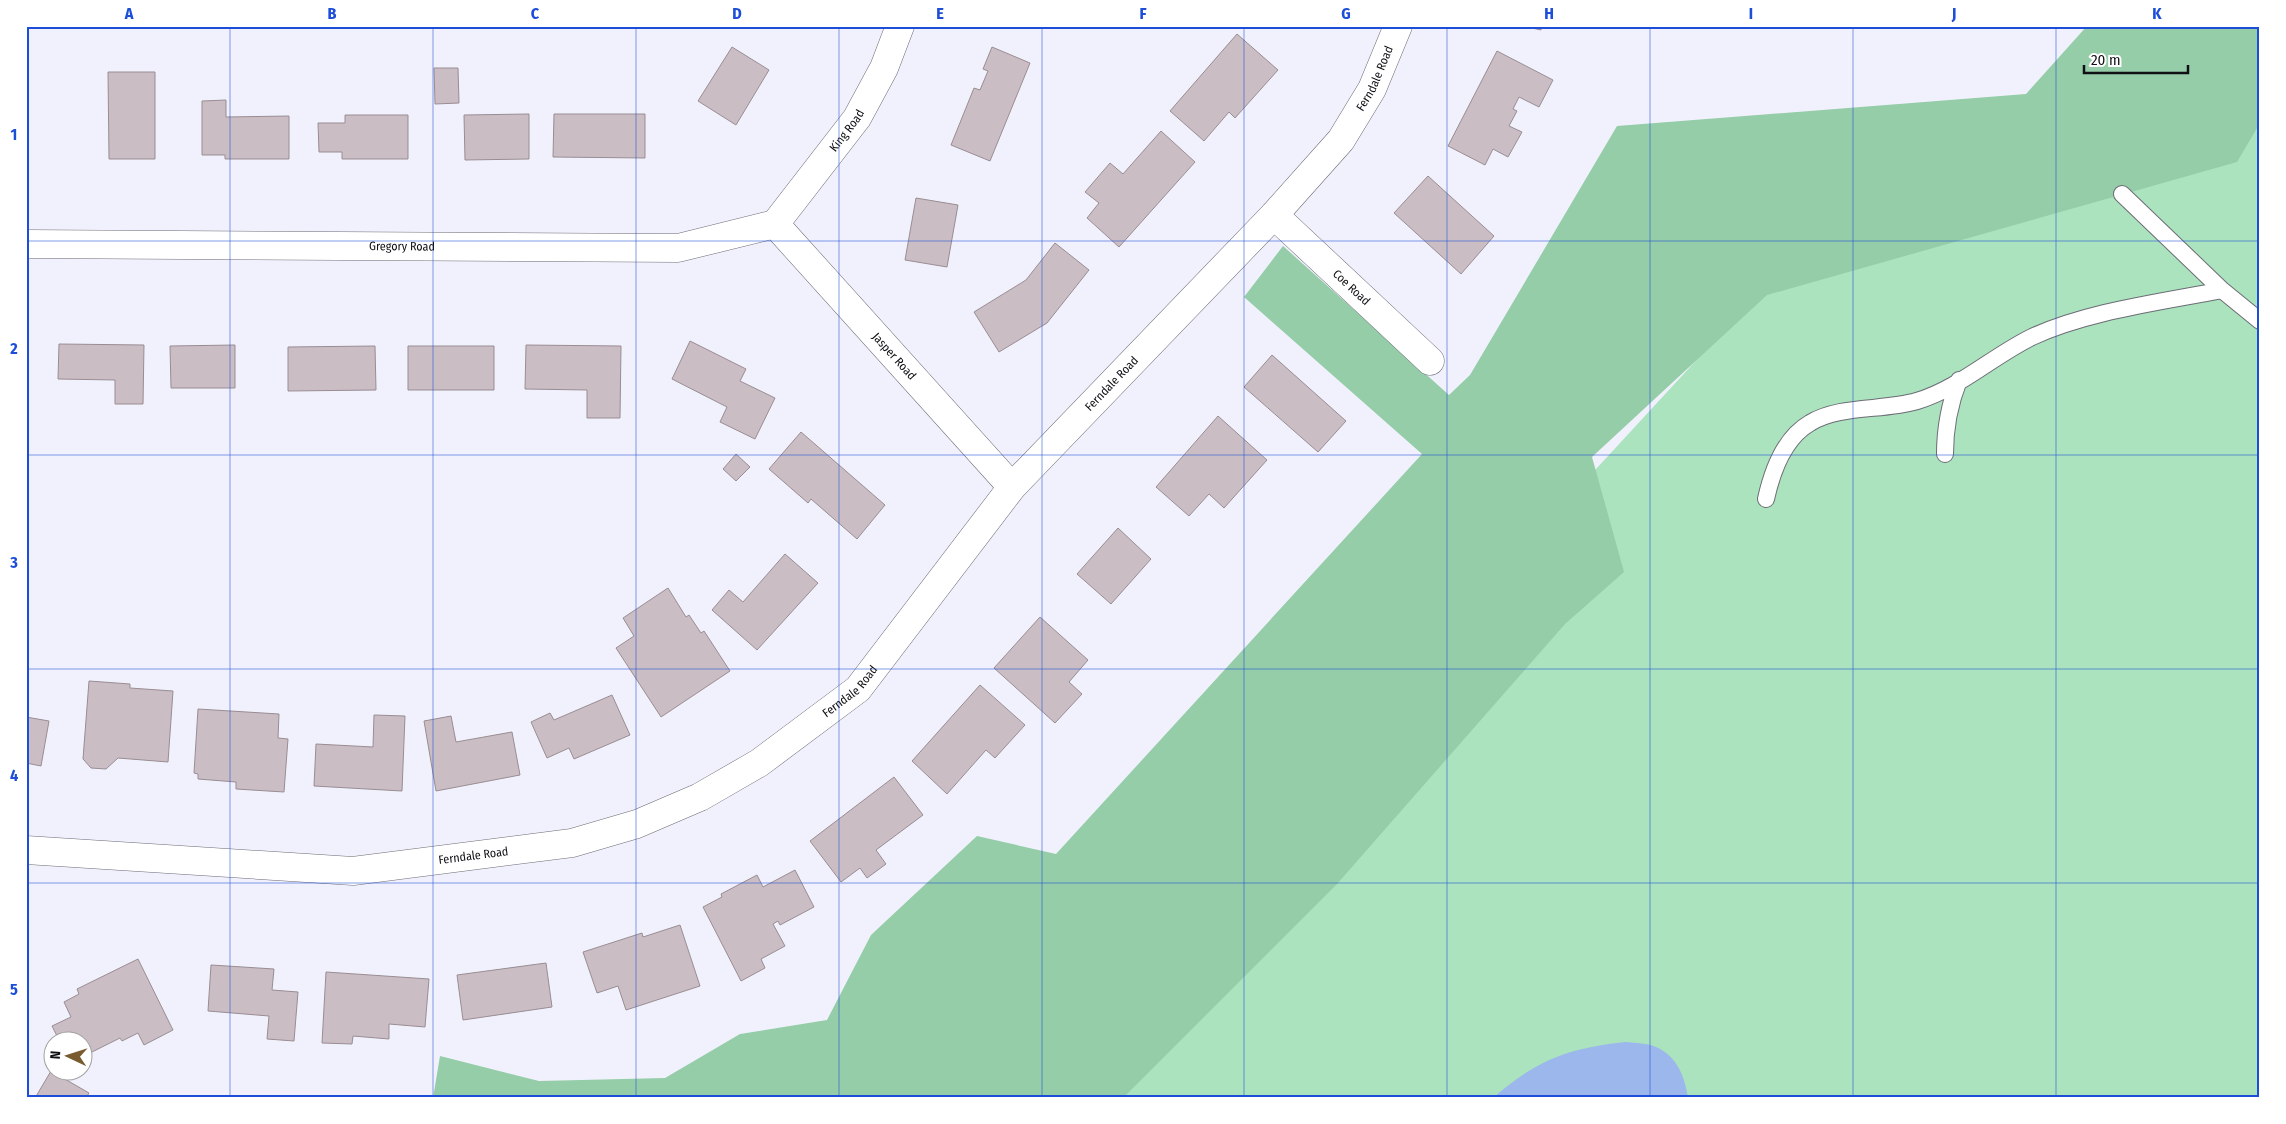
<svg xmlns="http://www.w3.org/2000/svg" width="2286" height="1124" viewBox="0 0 2286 1124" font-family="'Fira Sans Condensed',sans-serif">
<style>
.green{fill:#aae3bd}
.forest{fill:#94cda7}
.water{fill:#9cb7eb}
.building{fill:#cabec4;stroke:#998d93}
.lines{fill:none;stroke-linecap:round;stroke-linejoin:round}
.lane-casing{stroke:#6c6c76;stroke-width:18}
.street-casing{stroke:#6c6c76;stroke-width:29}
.lane{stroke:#fff;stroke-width:16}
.street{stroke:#fff;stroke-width:28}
.grid{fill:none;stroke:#1d4ed8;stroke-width:1;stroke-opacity:0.55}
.labels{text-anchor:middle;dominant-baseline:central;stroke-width:5;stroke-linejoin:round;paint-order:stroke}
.street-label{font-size:12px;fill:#111115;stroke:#fff}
.neatline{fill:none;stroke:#1d4ed8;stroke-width:2}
.grid-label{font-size:16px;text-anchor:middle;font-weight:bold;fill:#1d4ed8}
</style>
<rect width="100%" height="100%" fill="#f1f1fd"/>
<path class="green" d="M2092 26H2260V1098H1016L1881 160 2027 94Z"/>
<path class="forest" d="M2087 26H2260V123L2237 162 1767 295 1592 457 1624 572 1565 624 1337 884 1123 1098H433L440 1056 539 1081 665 1078 740 1034 827 1020 871 935 977 836 1056 854 1422 454 1244 297 1283 246 1449 395 1470 375 1617 126 2026 94Z"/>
<path class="water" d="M1625 1042C1635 1043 1648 1043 1656 1047 1677 1056 1685 1077 1688 1098H1493C1536 1060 1569 1048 1625 1042Z"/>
<path class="building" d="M1523 26H1542L1541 30Z
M1237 34 1278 70 1235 118 1229 112 1204 141 1170 111Z
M732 47 769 70 736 125 698 101Z
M992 47 1030 63 990 161 951 145 974 88 980 90 988 71 983 69Z
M1497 51 1553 80 1539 107 1519 97 1513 109 1517 111 1509 126 1522 132 1508 157 1493 149 1485 165 1448 146Z
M434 68H458L459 103 435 104Z
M108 72H155V159H109Z
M226 100V117L289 116V159H225V155H202V101Z
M529 114V159L465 160 464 115Z
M554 114H645V158L553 157Z
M345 115H408V159H342V152H319L318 123H345Z
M1161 131 1195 162 1119 247 1087 218 1099 203 1085 192 1110 163 1123 174Z
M1428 176 1494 236 1461 274 1394 213Z
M916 198 958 205 947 267 905 260Z
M1055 243 1089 270 1047 323 999 352 974 312 1026 280Z
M690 341 746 369 740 381 775 398 755 439 720 422 727 407 672 379Z
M59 344 144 345 143 404H115V380L58 379Z
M235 345V388H171L170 346Z
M526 345 621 346 620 418H587V390L525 389Z
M375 346 376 390 288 391V347Z
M408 346H494V390H408Z
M1272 355 1346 421 1318 452 1244 387Z
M1218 416 1267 460 1224 508 1209 494 1189 516 1156 487Z
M801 432 885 505 857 539 811 499 808 503 769 469Z
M736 454 750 467 736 481 723 469Z
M1118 528 1151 559 1111 604 1077 574Z
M785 554 818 583 757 650 712 610 729 590 743 602Z
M668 588 686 617 689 615 701 633 704 631 730 671 661 717 616 648 634 636 623 618Z
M1040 617 1088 660 1069 682 1082 694 1055 723 994 668Z
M89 681 130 684V688L173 691 168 762 118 758 106 769 91 768 83 759Z
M980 685 1025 725 995 758 986 750 947 794 912 761Z
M612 695 630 735 574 759 569 748 547 758 531 722 550 713 554 720Z
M198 709 279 714 278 738 288 739 284 792 236 789V782L198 779V774L194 773Z
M374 715 405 716 402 791 314 786 316 744 373 747Z
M451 716 456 742 512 732 520 775 436 791 424 721Z
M26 717 49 721 41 766 26 763Z
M894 777 923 815 876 850 886 864 867 878 860 868 841 882 810 841Z
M795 870 814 907 780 925 778 921 773 924 785 946 761 959 765 968 741 981 703 907 722 897 721 894 757 875 763 887Z
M680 925 700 986 626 1010 618 986 597 993 583 952 642 933 643 937Z
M138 959 173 1030 144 1045 138 1033 122 1041 120 1038 82 1057V1042H60L52 1026 71 1017 64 1002 79 994 77 989Z
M546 963 552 1007 463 1020 457 975Z
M211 965 274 969 272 990 298 992 294 1041 267 1039 269 1016 208 1011Z
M326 972 429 979 425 1027 389 1024V1039L353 1036 352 1044 322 1043Z
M51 1071 89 1093 86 1098H35Z"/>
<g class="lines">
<g class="lane-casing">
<path id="lane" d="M2122 194 2222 290 2260 321
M1945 454C1945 427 1949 405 1959 380
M1766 499C1772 472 1784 438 1810 423 1839 405 1883 411 1917 401 1958 389 1993 356 2032 337 2088 311 2162 302 2222 290"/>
</g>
<g class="street-casing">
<g id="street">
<path id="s1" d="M1274 215 1430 361"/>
<path id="s2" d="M775 224 1012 487"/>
<path id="s3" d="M775 224 857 118 884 68 900 26"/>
<path id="s4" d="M26 244 678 248 775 224"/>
<path id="s5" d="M26 850 353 871 572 843 637 824 700 797 759 763 858 689 1012 487 1274 215 1341 140 1372 89 1398 26"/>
</g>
</g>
<use href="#lane" class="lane"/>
<use href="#street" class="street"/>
</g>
<path class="grid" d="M230 26V1098M433 26V1098M636 26V1098M839 26V1098M1042 26V1098M1244 26V1098M1447 26V1098M1650 26V1098M1853 26V1098M2056 26V1098M26 241H2260M26 455H2260M26 669H2260M26 883H2260"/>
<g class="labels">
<g class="street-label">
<text stroke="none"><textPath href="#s5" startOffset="1679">Ferndale Road</textPath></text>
<text stroke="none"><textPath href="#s3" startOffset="118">King Road</textPath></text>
<text stroke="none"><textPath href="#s4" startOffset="376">Gregory Road</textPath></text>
<text stroke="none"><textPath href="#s1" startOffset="106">Coe Road</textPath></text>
<text stroke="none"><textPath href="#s2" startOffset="178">Jasper Road</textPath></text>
<text stroke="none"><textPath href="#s5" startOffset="1274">Ferndale Road</textPath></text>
<text stroke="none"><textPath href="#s5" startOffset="869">Ferndale Road</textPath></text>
<text stroke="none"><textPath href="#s5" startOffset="449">Ferndale Road</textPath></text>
</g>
</g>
<rect width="2286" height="1124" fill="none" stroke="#ffffff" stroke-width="55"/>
<g transform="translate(68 1056) rotate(274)"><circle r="24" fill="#ffffff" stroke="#a0a0a1"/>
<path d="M0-4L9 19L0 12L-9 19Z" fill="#785b2f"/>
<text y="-8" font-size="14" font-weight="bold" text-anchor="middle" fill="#111115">N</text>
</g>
<path d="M2084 65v8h104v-8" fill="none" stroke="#111115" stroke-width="2.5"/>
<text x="2091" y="65" font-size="15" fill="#111115" stroke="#ffffff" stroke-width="4" paint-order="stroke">20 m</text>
<rect x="28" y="28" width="2230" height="1068" class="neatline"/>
<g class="grid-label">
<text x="129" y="19">A</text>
<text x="332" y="19">B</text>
<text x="535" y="19">C</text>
<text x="737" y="19">D</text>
<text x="940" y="19">E</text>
<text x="1143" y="19">F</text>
<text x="1346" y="19">G</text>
<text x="1549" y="19">H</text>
<text x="1751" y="19">I</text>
<text x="1954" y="19">J</text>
<text x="2157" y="19">K</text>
<text x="14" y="140">1</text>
<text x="14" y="354">2</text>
<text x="14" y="568">3</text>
<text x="14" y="781">4</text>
<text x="14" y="995">5</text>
</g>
</svg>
